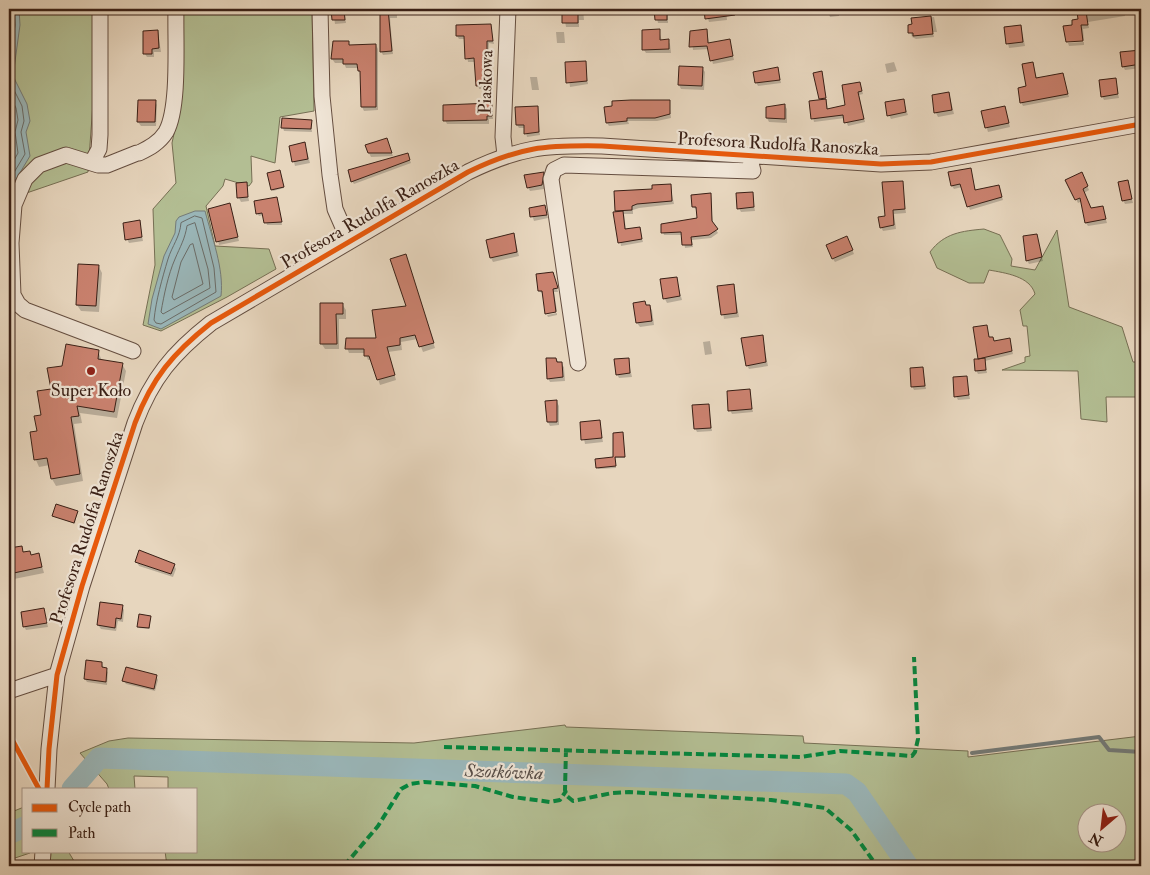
<svg xmlns="http://www.w3.org/2000/svg" width="1150" height="875" viewBox="0 0 1150 875" font-family="'IM FELL Double Pica',serif">
<style>
.green{fill:#b3be93;stroke:#766f54;fill-rule:evenodd}
.water{fill:#9ab7ba;stroke:#747b78}
.shadow{fill:#0003}
.lines{fill:none;stroke-linecap:round;stroke-linejoin:round}
.shore{stroke:#6a6c68;stroke-width:1}
.stream{stroke:#747b78;stroke-width:4}
.river{stroke:#9ab7ba;stroke-width:21}
.building{fill:#c9816e;stroke:#3a2016}
.minor-casing{stroke:#654e40;stroke-width:17}
.minor{stroke:#efe4d5;stroke-width:15}
.quiet{stroke:#00873e;stroke-width:4;stroke-dasharray:8 4;stroke-linecap:butt}
.cycleway-casing{stroke:#efe4d5;stroke-width:8}
.cycleway{stroke:#e8590c;stroke-width:5}
.poi-dot{fill:#8f2418;stroke:#efe4d5;stroke-width:2}
.labels{text-anchor:middle;dominant-baseline:central;stroke-width:4.5;stroke-linejoin:round;paint-order:stroke}
.street-label{font-size:18px;fill:#3a2016;stroke:#efe4d5}
.poi-label{font-size:18px;fill:#3a2016;stroke:#efe4d5}
.water-label{font-size:19px;font-style:italic;fill:#574d47;stroke:#efe4d5}
</style>
<rect width="100%" height="100%" fill="#e7d6be"/>
<filter id="stains"><feTurbulence type="fractalNoise" baseFrequency=".004" numOctaves="4"/><feColorMatrix values="0 0 0 0 .2 0 0 0 0 .09 0 0 0 0 .02 0 0 0 .5 -.17"/></filter>
<radialGradient id="worn" r=".72"><stop offset=".6" stop-color="#630" stop-opacity="0"/><stop offset="1" stop-color="#630" stop-opacity=".3"/></radialGradient>
<path class="green" d="M9 9H96L94 89 88 172 9 199Z
M178 9H312L314 111 280 117 275 163 251 156 252 182 249 186 225 179 223 186 206 206 215 246 269 249 276 269 227 297 161 331 143 325 155 265 153 209 176 183 172 143 175 129Z
M984 229 1000 235 1012 259 1011 266 1035 270 1057 230 1069 307 1122 327 1133 362H1137L1139 397H1106L1107 422 1081 419 1078 371 1002 370 1025 362V357L1030 356 1027 326H1023L1020 310 1035 294C1030 276 1005 273 989 270L984 283H969L937 268 930 252C944 233 962 231 984 229Z
M565 725 566 727 803 736 804 743 968 751V757L1141 736V866H167L165 851H196V789H168V777L134 776 135 789H109L107 784 80 753 109 741 128 738 414 743ZM1118 812V842H1088V812Z
M24 807V851H31L30 853 9 860V813Z
M51 851H68L77 866H50Z"/>
<path class="water" d="M9 9H19L20 25 13 76 27 104 30 121 26 132 30 156 9 191Z
M195 211H205C212 238 224 268 221 296L161 329 148 324 152 299 164 256 175 233 176 221 179 217Z"/>
<path class="shadow" d="M137 9H153V14L139 15Z
M333 9H344L346 23 335 24Z
M381 9H397V18H390L393 54 383 55 381 51Z
M563 9H583L584 20H579V27H566Z
M640 9H668V23H658L656 13H642Z
M705 9H726L727 20 709 22Z
M822 9H839V16L830 17 827 9Z
M1078 9H1124L1125 16 1088 22 1089 28 1083 29 1084 40 1067 41 1074 26 1079 21Z
M934 17 937 32H933L934 37 916 39 912 37 909 26 913 25V19Z
M490 26 494 44 489 43 488 60 492 64V88L479 89 475 62H468L465 39H459L457 36Z
M1021 26 1025 46 1009 48 1005 28Z
M707 30 709 44 729 40 734 60 713 64 709 49 693 50 691 32Z
M659 31 662 41H668L670 44 671 53H646L644 50Z
M158 32 161 52H154V57H147L145 54Z
M556 32H564L565 43H557Z
M348 42 350 46 376 45 378 49V110L364 111 362 107 361 75 359 68H346L344 63H335L332 59 334 43Z
M1084 42V45L1069 46 1068 43Z
M1141 51V68L1125 70 1123 66Z
M894 62 897 71 887 73 885 64Z
M567 63H585L588 84 570 87Z
M1033 63 1037 79 1065 82 1069 97 1023 106 1021 102Z
M702 68 705 72 704 90 681 89 679 85Z
M778 68 781 83 758 86 756 82 761 70Z
M822 73 828 110 847 106 860 83 863 94 859 95 865 122 848 126 845 118 814 122 810 102 821 101Z
M530 77H537L539 90H532Z
M1115 80 1119 98 1104 100 1102 96Z
M949 93 954 114 938 117 936 113Z
M155 101 157 105 156 126H141L138 122Z
M669 101 671 118 657 121H628L629 124 609 126 607 123 614 107Z
M903 101 908 115 891 119 889 115Z
M491 105 493 119H489V124H447L445 120Z
M785 106 787 109V123L769 122 767 118Z
M537 107 540 135 527 137 525 128H519L517 125Z
M1005 107 1010 127 988 132 982 112Z
M311 121 312 132 284 131 283 128Z
M388 143 393 156 371 157 369 153Z
M305 144 310 163 295 166 290 147Z
M409 158 411 163 354 184 352 181Z
M970 169 976 191 999 186 1003 200 970 210 962 187 954 189 952 186 950 173Z
M280 173 284 188 273 191 272 190Z
M543 173 545 177 544 189 530 191 528 187Z
M1083 177 1089 190 1084 193 1091 209 1102 207 1107 223 1088 226 1086 223 1082 201 1078 203 1076 199Z
M1127 182 1133 203 1125 204 1123 200Z
M902 183 906 213 894 214 896 229 883 231 881 227Z
M246 184 249 201 241 202 239 198Z
M670 185 674 204 639 208 633 210V214H624L626 230 639 228 643 242 621 246 616 211 653 190Z
M752 193 755 211 741 212 739 208Z
M710 195 713 225 718 233 711 238 692 240 693 247 685 248 683 235H664L663 232 698 219 697 210 693 207Z
M276 198 282 225H267L264 215 259 216 257 213Z
M229 204 239 241 219 245 210 210Z
M544 206 548 218 534 221 530 209Z
M139 221 143 241 129 243 127 239Z
M514 235 519 256 493 262 491 258Z
M1036 236 1043 261 1029 264 1027 260Z
M849 242 854 254 835 262 833 259Z
M405 255 435 348 423 352 418 339 401 342 402 350 388 352 396 380 380 385 372 360H368L365 353H349L347 348 377 340 408 307Z
M99 267 102 273 99 312 81 311 77 305Z
M554 277 558 292H554L557 311 546 312 543 294 539 291Z
M676 278 682 300 667 303 665 299Z
M733 285 739 317 724 319 719 287Z
M321 304H342L346 310V319H339V349H325L321 343Z
M647 306H649L652 310 654 325 640 327 637 323Z
M557 313V315L548 317 547 315Z
M987 327 990 339 993 338 995 342 1010 340 1013 354 985 361 987 373 978 374 976 370 979 360 974 328Z
M762 336 768 366 749 369 747 365Z
M710 341 712 354 705 355 703 342Z
M98 351 102 361 122 364 126 371 117 418 80 413 82 423 74 424 83 481 56 486 52 479 50 465 39 467 36 460 31 433 38 432 42 416 63 367Z
M555 359 564 367 565 381 550 382 548 378Z
M628 359 632 377 619 378 617 374Z
M923 368 926 389 914 390 912 386Z
M966 377 970 399 958 400 956 396Z
M749 390 753 412 732 414 730 410Z
M547 402H557L559 406V425L550 426 548 422Z
M708 405 712 431 697 432 695 428Z
M599 421 603 442 585 444 581 423Z
M623 435 625 458H615L616 468 598 469 596 460 614 458Z
M77 512 75 524 54 516Z
M21 547 24 553 31 556 39 555 44 573 9 580V550Z
M137 562 174 565 176 569 173 577 139 566Z
M122 606 124 610 123 622 118 621 116 631 101 629 98 625Z
M44 610 48 627 26 630 24 626Z
M150 617V629L139 628 138 626Z
M102 663 103 668 108 672 107 685 87 682 85 679Z
M156 676 158 680 155 691 126 684 124 681Z"/>
<g class="lines">
<path class="shore" d="M9 68 15 25 14 9
M9 80 22 106 24 121 21 132 25 154 9 181
M9 94 16 108 18 120 15 132 18 153 9 169
M195 216 202 218 214 268 216 292 161 324 156 323 154 320C156 300 162 279 168 259 172 246 180 237 181 223Z
M195 223 208 269 210 288 163 314 161 312C164 295 168 275 175 259 180 247 185 239 187 226Z
M193 244 203 284 174 300 172 297 181 262 190 245Z"/>
<path class="stream" d="M9 668 11 671
M972 753 1099 737 1109 750 1141 752"/>
<path class="river" d="M72 789 99 758 846 784 857 792 908 866
M9 834 24 827"/>
</g>
<path class="building" d="M331 9H344L345 20H332Z
M380 9H388L392 51 380 52Z
M562 9H578V23H562Z
M654 9H667V20H655Z
M704 9H735V15L705 19Z
M1086 11 1088 25H1081L1083 41 1066 42 1063 26 1072 25V20L1078 19 1077 12Z
M931 16 933 34 913 36V33H908V25L912 24 911 18Z
M491 24 493 41H487V59H491V85L476 86 474 58 465 59 464 36H456V25Z
M1021 25 1023 42 1006 44 1004 27Z
M660 29V40L669 39V49L642 50V30Z
M707 29 708 43 730 39 733 56 710 61 707 46 689 47 690 31Z
M158 30 159 48 152 49V54H143V31Z
M333 41H349V45L376 44V107H361L360 71H358L357 64H343V59H331Z
M1141 50V64L1122 67 1120 52Z
M586 61 587 81 566 83 565 62Z
M1033 62 1036 78 1063 73 1068 94 1020 103 1018 88 1026 86 1022 64Z
M679 66 703 67 702 86 678 85Z
M778 67 780 80 755 83 753 72Z
M822 71 826 98 819 99 813 73Z
M1116 78 1118 94 1101 97 1099 80Z
M860 82 862 91 858 92 864 119 844 123 843 115 811 119 809 101 826 99 827 109 845 105 842 85Z
M949 92 952 110 934 113 932 95Z
M904 99 906 112 887 116 885 102Z
M138 100H156L155 122H137Z
M631 100H670V114L655 118H627V121L606 123 604 107 612 106V101Z
M492 103V116H487V120L443 121V105Z
M785 104V119L766 118V107Z
M538 106 539 132 524 134V125H516L515 107Z
M1005 106 1009 123 985 128 981 111Z
M282 118 312 120 311 129 281 128Z
M387 138 392 153H368L365 145Z
M305 142 308 159 292 162 289 146Z
M408 153 410 160 351 182 348 170Z
M971 168 975 190 999 185 1002 197 967 207 960 184 951 186 948 172Z
M280 170 284 187 271 190 267 173Z
M544 172 542 185 527 188 524 175Z
M1082 172 1088 186 1083 189 1091 208 1103 206 1106 219 1085 223 1080 198 1075 200 1065 180Z
M1128 180 1132 199 1122 201 1118 182Z
M903 181 905 209 893 210 894 225 880 228 878 217 885 216 882 182Z
M247 182 248 197 237 198 236 183Z
M671 184 672 201 637 204 632 206V210L615 211 614 191 652 189V185Z
M753 192 754 207 737 209 736 193Z
M711 193 712 221 718 229 709 235 691 237 692 245H682L681 232 661 233V224L697 218 696 207H692L691 195Z
M277 197 282 222 264 223 262 213 256 214 254 201Z
M230 203 238 237 216 242 208 209Z
M545 205 547 215 530 217 529 208Z
M623 211 625 229 640 227 642 239 618 243 613 212Z
M140 220 142 237 125 240 123 223Z
M514 233 517 252 490 258 486 240Z
M1037 234 1042 257 1026 261 1023 236Z
M847 236 853 250 832 259 826 245Z
M406 254 434 343 419 347 415 335 400 338V345L387 347 395 375 377 380 369 356H364V349H345L346 338H376L372 310 406 306 390 259Z
M78 264 99 265 96 306 76 305Z
M553 272 558 288 553 289 556 312 545 314 542 291H538L536 274Z
M677 277 680 296 663 299 660 279Z
M734 284 737 313 721 315 717 286Z
M645 301 646 305H650L652 321 636 323 633 303Z
M320 303H343V314H336L337 344H320Z
M987 325 989 337H993L994 341 1010 338 1012 351 978 359 985 358 986 370 975 371 974 359H978L973 327Z
M763 335 766 362 746 366 741 338Z
M66 344 99 350 98 359 123 363 114 412 77 406 79 416 71 417 80 474 51 479 47 458 34 460 30 432 37 431 34 416 41 415 37 391 51 389 47 368 62 366Z
M546 358H556L557 362H562L563 377 547 379Z
M629 358 630 373 616 375 614 359Z
M923 367 925 386 911 387 910 368Z
M967 376 969 395 954 397 953 377Z
M750 389 752 409 728 411 727 391Z
M557 400V422H547L545 401Z
M709 404 711 428 694 429 692 405Z
M600 420 602 438 581 440 580 422Z
M623 432 625 457H615L616 466 596 468 595 459 613 457V433Z
M56 504 78 511 74 523 52 516Z
M22 546 23 552 30 551 31 555 39 553 42 567 9 574V548Z
M139 550 175 564 171 574 135 562Z
M100 602 123 605 121 619 116 618 115 628 97 625Z
M44 608 47 623 23 627 21 612Z
M139 614 151 616 149 628 137 627Z
M86 660 102 662V667L107 668 106 682 84 679Z
M126 667 157 675 154 689 122 681Z"/>
<g class="lines">
<g class="minor-casing">
<path id="minor" d="M320 9 322 96 330 175 335 209 342 225 352 239
M139 153C149 148 159 143 166 132 180 107 175 39 176 9
M505 155 503 137 508 9
M92 162 99 149 100 135V9
M133 351 25 310 18 304 13 295 11 243 14 205 25 179 39 165 66 155 98 165H107L137 153
M578 363 551 179 554 170 564 165 753 171 749 156
M9 691 57 675
M47 789 49 749 57 675 82 586 135 423C152 378 173 353 211 323L468 172C520 147 544 145 602 146L881 164 931 162 1141 124
M42 866 43 851"/>
</g>
<use href="#minor" class="minor"/>
<path class="quiet" d="M444 747 801 757 840 751 912 756 915 752 918 739 914 657
M566 749 565 790 567 796 573 801 612 793 629 792 771 800 825 808 851 830 877 866
M344 866 378 826 401 789 410 784 424 782 475 786 513 797 550 802 560 800 566 791"/>
<g class="cycleway-casing">
<path id="cycleway" d="M9 734 39 789
M47 789 49 749 57 675 82 586 135 423C152 378 173 353 211 323L468 172C520 147 544 145 602 146L881 164 931 162 1141 124"/>
</g>
<use href="#cycleway" class="cycleway"/>
</g>
<circle class="poi-dot" cx="91" cy="371" r="5"/>
<g class="labels">
<g class="street-label">
<text transform="translate(486 82) rotate(-88)">Piaskowa</text>
<text transform="translate(778 144) rotate(3)">Profesora Rudolfa Ranoszka</text>
<text transform="translate(370 214) rotate(-30)">Profesora Rudolfa Ranoszka</text>
<text transform="translate(87 528) rotate(-72)">Profesora Rudolfa Ranoszka</text>
</g>
<g class="poi-label">
<text x="91" y="390">Super Koło</text>
</g>
<g class="water-label">
<text transform="translate(504 772) rotate(2)">Szotkówka</text>
</g>
</g>
<rect width="1150" height="875" fill="none" stroke="#e7d6be" stroke-width="30"/>
<rect x="10" y="10" width="1130" height="855" fill="none" stroke="#3a2016" stroke-width="2.5"/>
<rect x="15" y="15" width="1120" height="845" fill="none" stroke="#3a2016"/>
<rect x="22" y="788" width="175" height="65" fill="#efe4d5" stroke="#a79689"/>
<rect x="32" y="804" width="25" height="8" fill="#e8590c" stroke="#a79689"/>
<text x="68" y="812" font-size="15" fill="#3a2016">Cycle path</text>
<rect x="32" y="829" width="25" height="8" fill="#00873e" stroke="#a79689"/>
<text x="68" y="838" font-size="15" fill="#3a2016">Path</text>
<g transform="translate(1102 828) rotate(208)"><circle r="24" fill="#efe4d5" stroke="#a79689"/>
<path d="M0-4L9 19L0 12L-9 19Z" fill="#8f2418"/>
<text y="-8" font-size="14" font-weight="bold" text-anchor="middle" fill="#3a2016">N</text>
</g>
<rect width="100%" height="100%" filter="url(#stains)"/>
<rect width="100%" height="100%" fill="url(#worn)"/>
</svg>
